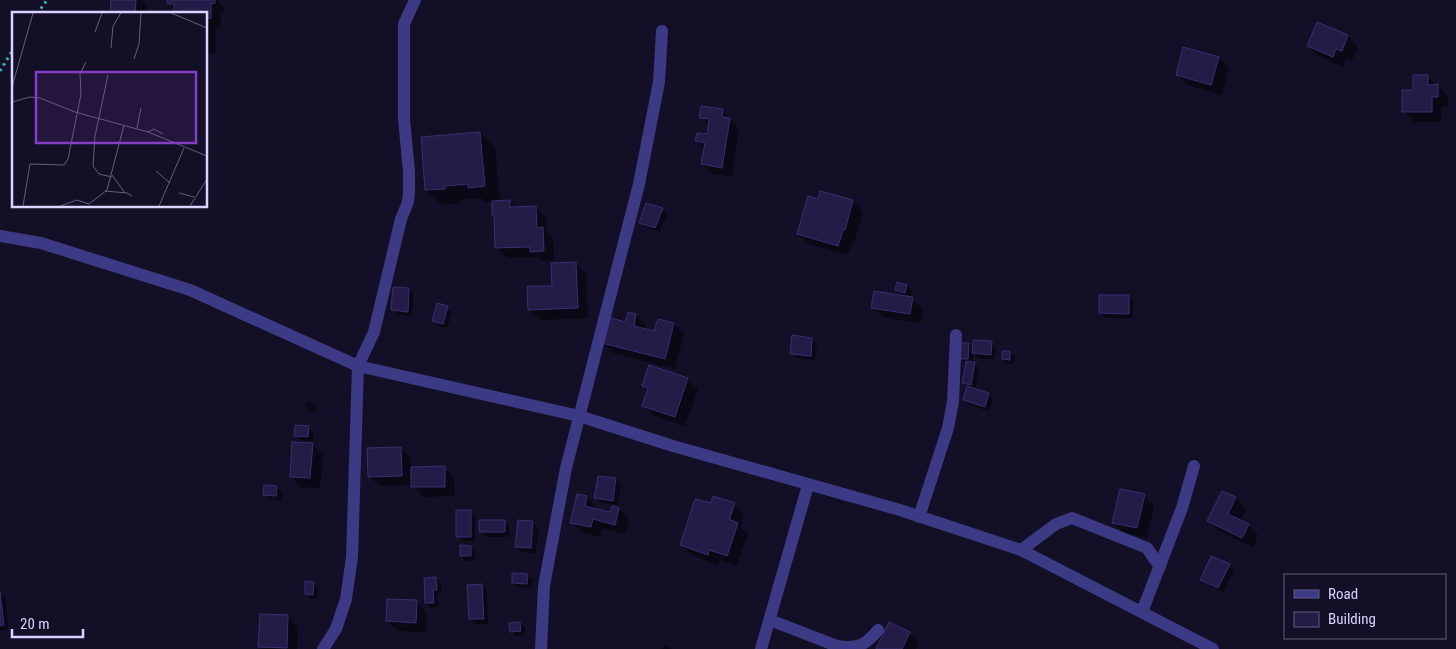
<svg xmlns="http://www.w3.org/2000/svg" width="1456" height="649" viewBox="0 0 1456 649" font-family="'Roboto Condensed',sans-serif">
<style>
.shadow{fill:#0007;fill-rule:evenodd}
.building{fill:#241b47;stroke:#3b2d73}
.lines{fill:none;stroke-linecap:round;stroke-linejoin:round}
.path{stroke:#2fb8b0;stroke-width:3;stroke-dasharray:2.5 4;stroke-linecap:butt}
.minor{stroke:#3d3a85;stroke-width:12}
.inset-road{fill:none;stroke:#625e7d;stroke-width:1}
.view{fill:#843dc5;fill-opacity:0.15;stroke:#843dc5;stroke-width:2.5}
.inset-edge{fill:none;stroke:#d9d4ff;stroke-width:2.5}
</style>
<rect width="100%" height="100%" fill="#130f26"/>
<path class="shadow" d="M112 0H141L146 5 145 14H102L111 13Z
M168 0H217L224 7 225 13 221 14V28H215L216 53 206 54V14L175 10 169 4Z
M1318 24 1348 36 1358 47 1352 60 1346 58 1343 67 1318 56 1308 46Z
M1184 48 1219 58 1229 68 1222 95 1187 85 1177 75Z
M1427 76 1448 96V107H1441V122H1414L1404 111 1415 91Z
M722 110 739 129 732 177 713 174 702 164 705 149 697 141 708 136 709 126 701 117Z
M480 133 495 148 500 202 510 201 516 208 535 207 546 218V232L553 239 554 261H542L538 257 507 258 497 248 496 217 493 215V202H485L481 198 459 200V203L442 205 426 190Z
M819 201H853L863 212 855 240 853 239 848 255 809 244 798 234Z
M662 210 667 214 660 232 645 227 640 222Z
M575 263 586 273 588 318 540 320 529 309Z
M907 286 912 291 910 298 923 309 920 324 883 317 872 307 904 297 896 290Z
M408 289 413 294 412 316 398 314 393 310Z
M1128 296 1133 301V318H1106L1101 313Z
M447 308 452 312 447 328 438 326 433 321Z
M636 315 646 325 645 330 655 332 674 324 684 334 675 369 613 353 603 343Z
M812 339 817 344 815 360 796 358 791 353Z
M992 343 996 348 995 359 978 358 973 353V363L979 368 975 390 988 394 993 399 989 411 969 405 964 400 968 387 963 383 966 363 961 359 969 344 974 349Z
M1010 352 1015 357 1014 364H1008L1003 359Z
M687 379 698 389 685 426 654 416 644 406 648 391 643 386Z
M305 402H310L315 407V412H310L305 408Z
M308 427 313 432V441L300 440 295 435Z
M312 445 323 455 320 488 301 487 291 477Z
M400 448 411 458V469L444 468 454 478 455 496 423 497 413 485 380 486 369 476Z
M616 479 621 484 618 505 601 503 596 498Z
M277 487 282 492 281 501 269 499 264 494Z
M1222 492 1236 499 1246 509 1240 521 1248 525 1258 535 1253 547 1219 531 1209 521Z
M578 495 587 497 597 508 596 510 611 513 619 509 629 519 625 534 603 529 601 537 582 532 571 522Z
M1144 495 1154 506 1147 538 1124 533 1113 523Z
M712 504H734L744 515 740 526 748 534 737 566 720 560 718 565 691 555 681 545ZM732 509H734L729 526 726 525Z
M470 512 475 517V541H462L457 536Z
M504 521 509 526V537H485L480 532Z
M533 523 538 528 536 553 521 552 516 547Z
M470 547 475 552V561H466L461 556Z
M1229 565 1234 570 1223 592 1206 584 1201 580Z
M528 575 533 580 532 588 518 587 513 583Z
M436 578 441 583V594H437L439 607 431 608 426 603Z
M313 583 318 588 317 599H311L306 594Z
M482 585 487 590 488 624H475L470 619Z
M0 594 6 599 8 630H0Z
M416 601 426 612V632L398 631 387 621Z
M288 616 298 627 297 649H261L259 647Z
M520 623 525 628V635L516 636 511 631Z
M909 633 919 643 916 649H877Z
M667 645 672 649H660Z"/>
<path class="building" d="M111 0H136L135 14H101V11L110 12Z
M167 0H215V3L211 4V18L206 19V14H174V4H167Z
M1317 22 1348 35 1342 51 1336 49 1333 57 1307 46Z
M1183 47 1219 57 1211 85 1176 75Z
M1413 75H1428V85L1438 84V97H1432V112H1402V90H1413Z
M701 106 723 109 722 117 730 118 722 168 701 164 705 143 695 141 697 133 707 134 709 119 699 118Z
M480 132 485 186 468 188V184L445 186V189L425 190 421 137Z
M820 191 853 200 845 230H843L838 246 797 234 808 196 818 199Z
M510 200V207L536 206 537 228 543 227 544 251 530 252V247L495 248 494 215H492V201Z
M646 203 663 208 655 228 639 223Z
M576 262 578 308 528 310 527 286H552L551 263Z
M897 282 907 285 905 293 895 290Z
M393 287 409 288 408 312 391 310Z
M874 291 913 297 910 314 871 308Z
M1099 295H1129V314L1099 313Z
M437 303 448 306 443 324 432 321Z
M628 312 636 314 634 326 654 331 658 319 674 323 665 359 602 343 608 317 625 322Z
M792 335 812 338 811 356 790 354Z
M973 340 992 341 991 355 972 353Z
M960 343H969L968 359H959Z
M1002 351H1010V360L1002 359Z
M966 361 975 362 971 385 962 383Z
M649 365 688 378 675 417 642 406 648 388 642 386Z
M967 386 989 393 985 407 963 400Z
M295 425 309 426 308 437 294 436Z
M292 442 313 443 310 478 290 477Z
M401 447 402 476 368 477 367 448Z
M445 466V487H411V467Z
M598 476 616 478 613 501 594 498Z
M264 485 277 486 276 496 263 495Z
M1120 489 1145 494 1137 528 1112 523Z
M1222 491 1236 497 1228 514 1249 524 1242 538 1207 521Z
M577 494 587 496 585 506 610 512 612 506 619 508 615 525 593 519 591 527 570 523Z
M713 496 735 503 729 519 738 523 727 556 709 550 708 555 680 545 695 499 711 503Z
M456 510H471V537H456Z
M479 520H505V532H479Z
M518 520 533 521 531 548 515 547Z
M460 545 471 546V556H460Z
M1211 556 1230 564 1218 588 1200 580Z
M512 573 528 574 527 584 512 583Z
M436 577 437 590H433L434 603H425L424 578Z
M305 581 314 582 313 595 305 594Z
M482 584 484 619H469L467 585Z
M0 592 4 625 0 626Z
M387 599 417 600 416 623 386 621Z
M260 614 288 615 287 648 258 647Z
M520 622 521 631 510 632 509 623Z
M889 622 910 632 902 649H876Z"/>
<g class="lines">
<path class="path" d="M37 14 47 0
M0 71 14 48"/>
<path class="minor" d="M0 236 41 243 190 290 358 366 579 416 673 446 900 510 1021 550 1213 649
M919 517 948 428 953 401 956 335
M1021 550 1056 524 1072 518 1147 548 1160 567
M1142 612 1182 508 1194 466
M770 620 837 646C857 649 865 646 878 630
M323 649 336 629 346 599 352 557 358 366 374 332 401 219 408 202 409 192V172L404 119V24L415 0
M541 649 544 586 566 468 639 184 659 82 662 31
M761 649 808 485"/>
</g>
<g transform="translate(12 12)">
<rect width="195" height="195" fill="#130f26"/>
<path class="inset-road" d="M159 1 195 16M83 20 90 1M99 36 101 14 109 1M122 47 127 32 129 1M96 63 83 124 81 154 87 162 100 165M0 75 21 1M0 90 18 85 28 86 63 100 136 120 195 144M125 116 129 96M136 120 142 117 151 122M144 159 158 171M100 163 113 181M93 179 115 181 120 184M167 181 182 185M11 194 18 152 52 153 56 147 69 82 68 62 74 50M48 194 65 188 77 192 95 178 112 113M147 194 172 136M178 194 195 167"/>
<path class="view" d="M24 60H184V131H24Z"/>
<rect width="195" height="195" class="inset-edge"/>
</g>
<rect x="1284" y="574" width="162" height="65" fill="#130f26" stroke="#625e7d"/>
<rect x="1294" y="590" width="25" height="8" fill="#3d3a85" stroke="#625e7d"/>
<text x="1328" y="599" font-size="15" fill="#d9d4ff">Road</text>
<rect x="1294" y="612" width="25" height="15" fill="#241b47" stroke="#625e7d"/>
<text x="1328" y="624" font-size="15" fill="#d9d4ff">Building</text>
<path d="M12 629v8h71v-8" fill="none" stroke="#d9d4ff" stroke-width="2.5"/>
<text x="20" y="629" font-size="15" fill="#d9d4ff" stroke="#130f26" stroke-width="4" paint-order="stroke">20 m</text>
</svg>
